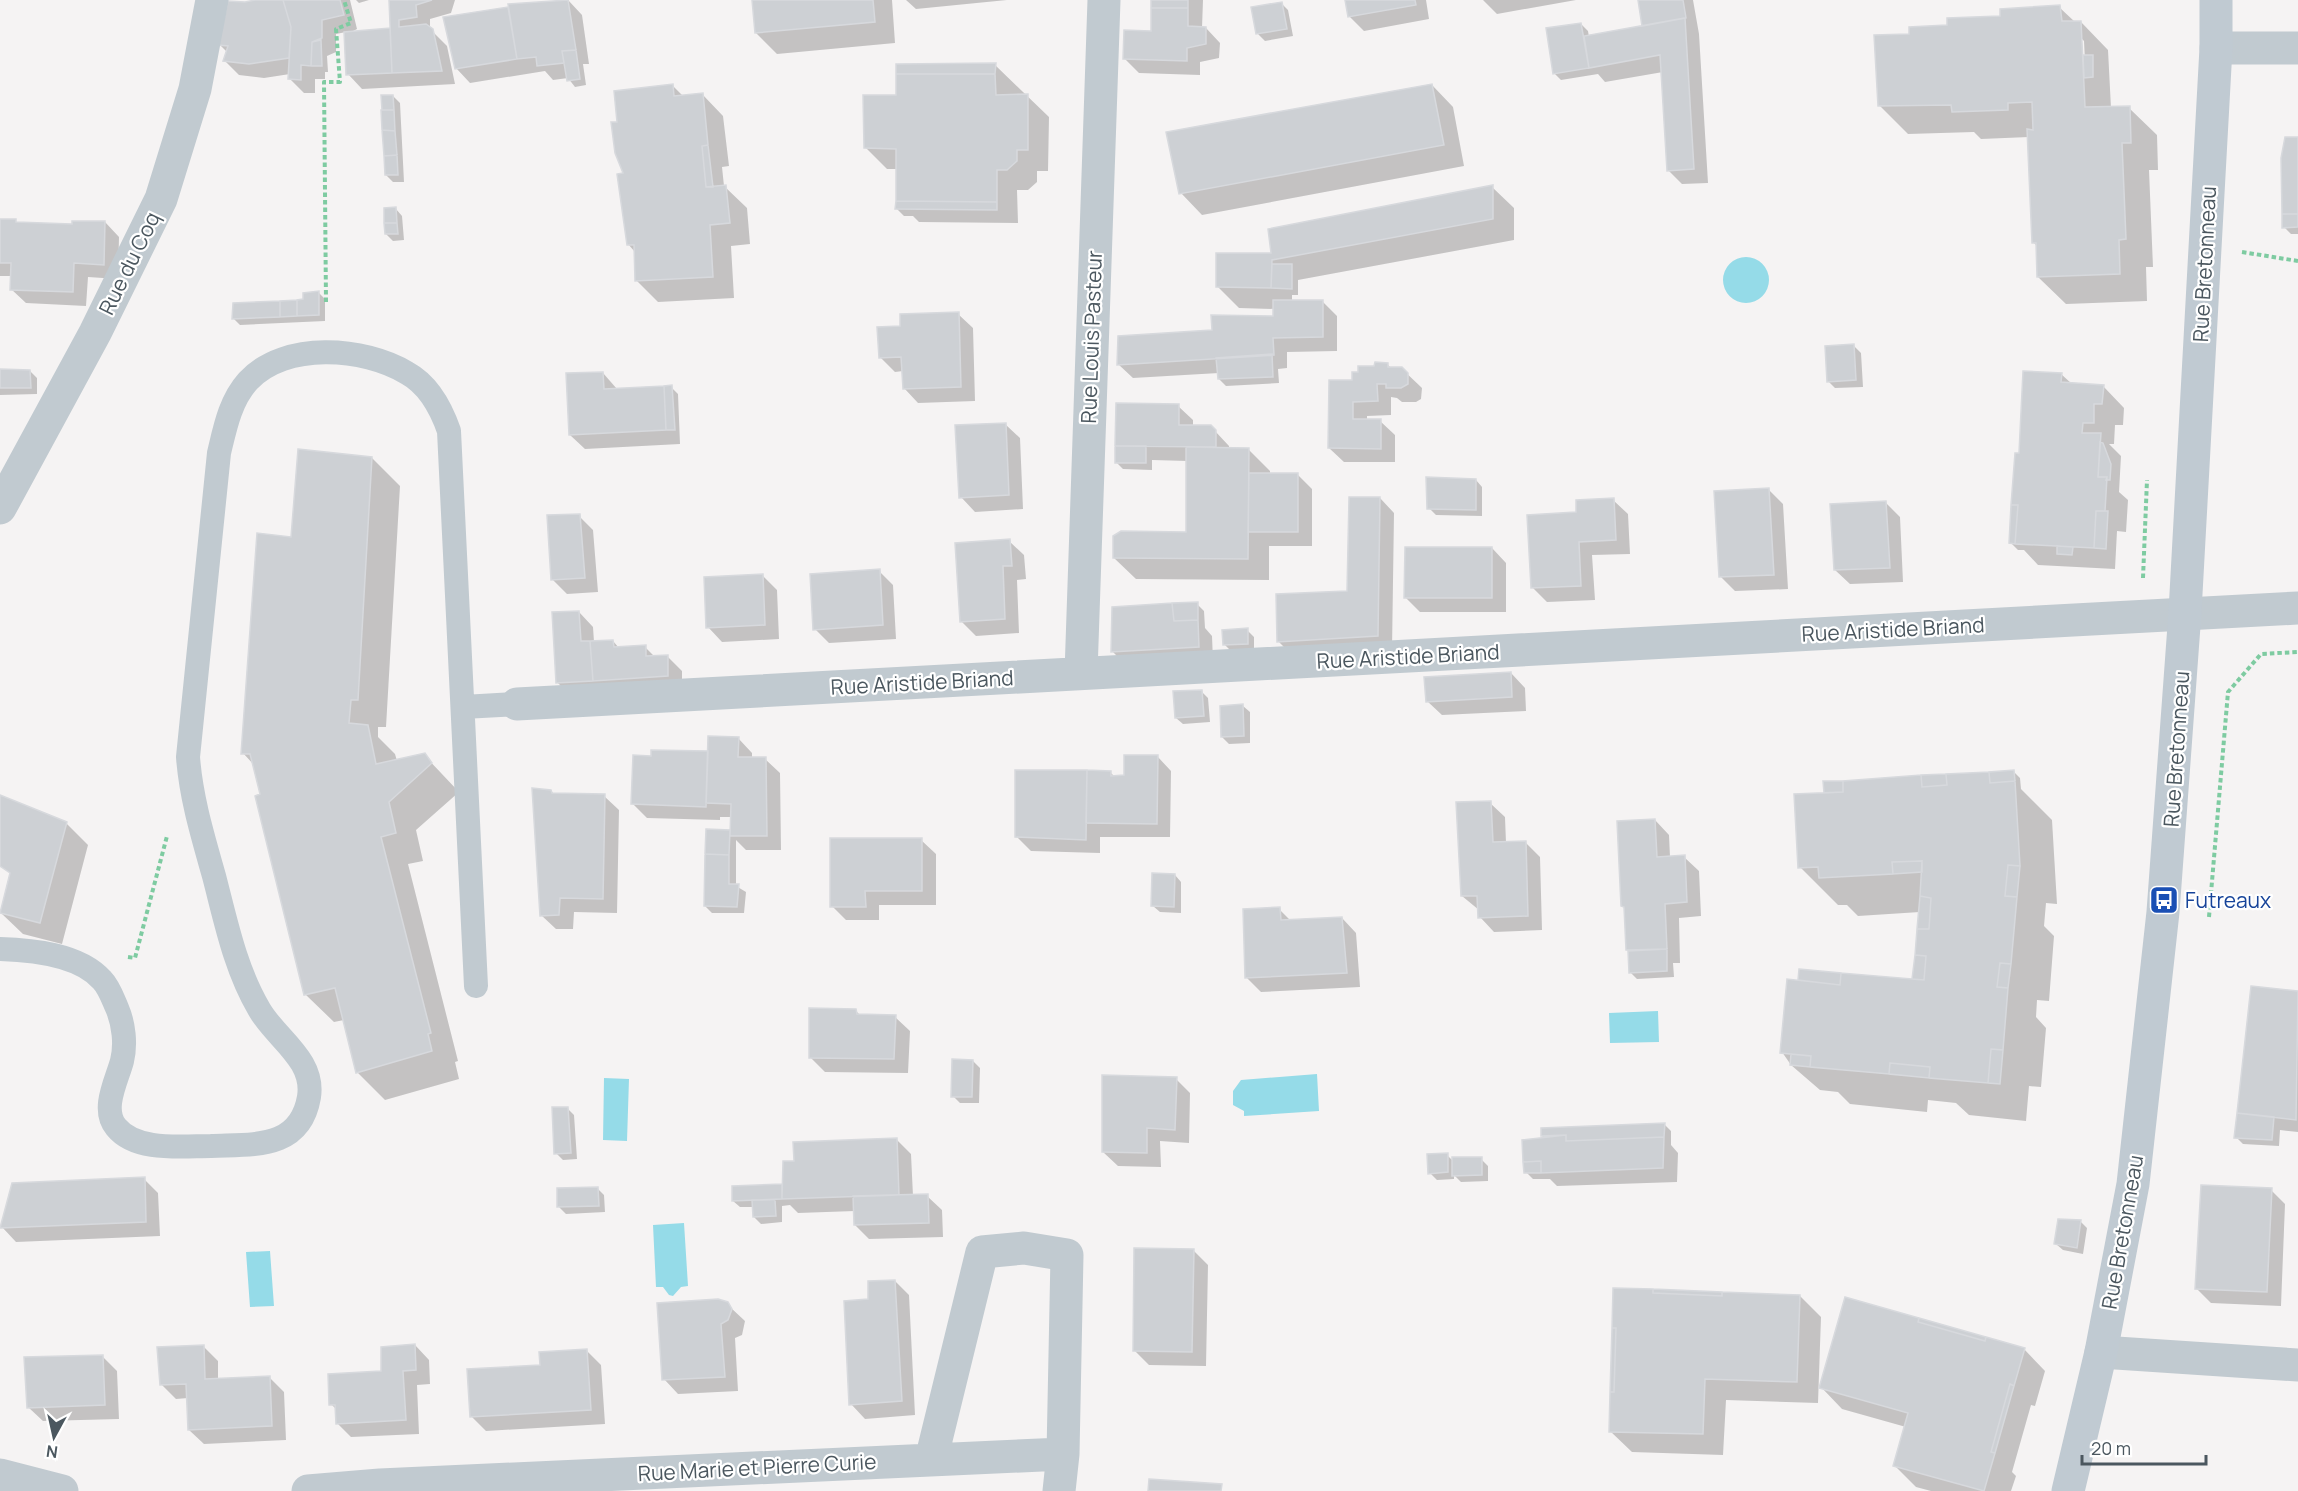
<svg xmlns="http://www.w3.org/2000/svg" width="2298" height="1491" viewBox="0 0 2298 1491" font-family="Manrope,sans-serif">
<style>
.water{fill:#95dbe8}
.shadow{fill:#0003;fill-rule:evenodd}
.building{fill:#cdd0d4;stroke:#d7d9dd;stroke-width:1.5}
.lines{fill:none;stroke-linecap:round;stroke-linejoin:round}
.path{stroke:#7ecba1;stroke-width:4;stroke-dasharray:4.5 3;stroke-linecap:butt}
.lane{stroke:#c1cad0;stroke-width:24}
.street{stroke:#c1cad0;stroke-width:33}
.secondary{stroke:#c0cad2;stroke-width:33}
.labels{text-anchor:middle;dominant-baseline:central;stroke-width:4.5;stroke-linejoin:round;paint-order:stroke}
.street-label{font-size:21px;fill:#4b575f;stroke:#fff}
.transit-label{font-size:21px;fill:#164399;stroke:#fff;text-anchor:start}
</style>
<rect width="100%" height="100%" fill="#f5f3f3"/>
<path class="water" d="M1723 280a23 23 0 1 1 46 0a23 23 0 1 1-46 0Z
M1658 1011 1659 1042 1610 1043 1609 1013Z
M1317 1074 1319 1111 1244 1116V1111L1233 1105V1091L1241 1080Z
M604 1078 629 1079 627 1141 603 1140Z
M684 1223 688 1286 681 1287 673 1296 669 1295 663 1287H656L653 1225Z
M270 1251 274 1306 250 1307 246 1252Z"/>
<path class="shadow" d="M260 0H350L357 29 347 34 392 29 390 0H455L451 13 430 19V29L447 46 455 84 362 89 348 74 346 32 336 34V52L327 56 328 72H325V79H315V93H304L290 79V74L264 78 239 75 225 61 227 52 219 44 245 4Z
M356 0H369L359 3Z
M568 0 582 15 589 64H583L586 85 575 87 568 78 553 80 545 71 470 83 456 68 445 18Z
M753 0H892L895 43 777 54 756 33Z
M906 0H1007L916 9Z
M1153 0H1203L1202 28H1206L1220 43 1219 58 1200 62V75L1139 73 1125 59 1152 32Z
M1346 0H1426L1429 19 1364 31 1349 16Z
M1483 0H1576L1497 14Z
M1639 0H1693L1699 34 1708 183 1682 184 1668 170 1663 72 1605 82 1598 74 1561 80 1554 73 1581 24 1588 31 1589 37 1644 28Z
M1281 3 1288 10 1293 36 1265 41 1258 34 1253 8Z
M2059 7 2075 22H2081L2108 50 2111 108H2129L2157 135 2158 170H2149L2153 267H2146L2147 301 2066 304 2038 277V247L2033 242 2029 137 1981 139 1974 132 1908 134 1880 106 1911 35ZM2080 37 2084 41 2085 62H2082Z
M995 65 1049 117 1048 171H1037V182L1028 190H1017L1018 223 919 222 913 216H904L897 209 898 169H887L866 148 898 96Z
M1432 85 1453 107 1464 166 1202 215 1181 193Z
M673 86 683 96 702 94 723 116 729 166 722 167 724 186 747 208 750 244 731 246 734 298 658 302 637 281 635 252 628 244 625 175 619 123Z
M393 96 400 103 404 182H393L386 175Z
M2298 138V234H2291L2284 227Z
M1492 187 1514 208V240L1298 280V295H1292V302H1323L1337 316V351L1287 352V368L1278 369 1279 383 1226 386 1219 379V373L1133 378 1118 364 1214 331 1274 318 1275 309 1239 308 1218 287 1273 255Z
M396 209 402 216 404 240 393 241 386 234Z
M0 221 73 226 105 222 119 237 118 279 88 277 86 306 26 303 11 289 12 276H0Z
M319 293 325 299V321L240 325 233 318 305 301Z
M958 314 973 328 975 401 918 403 904 388 903 371 895 372 880 357 902 328Z
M1854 346 1861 353 1863 387 1835 388 1828 381Z
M1387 364 1391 368H1401L1422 388 1421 399 1416 402H1402L1397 398 1391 397V415L1367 416V420L1380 421 1395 435V462H1344L1329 448 1354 382 1359 374V368Z
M0 371H30L37 378V394L0 395Z
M603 373 617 389 671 387 678 394 680 444 585 449 570 435Z
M2061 374 2072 384 2103 386 2124 408 2123 425H2115L2114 444H2109L2121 456 2119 492 2128 500 2126 532 2117 531 2115 569 2038 565 2024 550H2018L2011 543 2020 455Z
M1178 406 1193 420V427L1215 431 1229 446V449H1248L1270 471V475H1298L1312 489V546H1269V580L1136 579 1114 558 1188 533V461L1152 460V470L1123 469 1116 462Z
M1005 424 1020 438 1023 509 975 512 961 497Z
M372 458 400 486 386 727H378V737L395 754 397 761 424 755 459 792 416 830 423 861 408 864 458 1061 455 1062 459 1079 385 1100 358 1073 344 1020 334 1022 306 995 254 765 243 753 293 538Z
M1476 480 1482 487V516L1436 515 1429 508Z
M1768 489 1783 504 1788 589 1735 591 1721 577Z
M1380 498 1394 513 1392 650 1293 656 1279 642 1349 592Z
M1613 500 1628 514 1630 554 1592 555 1595 600 1547 602 1533 588 1578 514Z
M1885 502 1900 517 1903 582 1850 584 1835 570Z
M579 516 593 530 598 592 567 594 552 579Z
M1009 541 1024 555 1026 579 1017 580 1019 633 976 636 961 621Z
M1492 548 1506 563V612H1420L1406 598Z
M879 571 893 585 896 639 829 643 815 629Z
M763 576 777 590 779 639 722 642 708 627Z
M1197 604 1204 611 1205 628 1212 636 1213 661 1127 666 1112 651Z
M579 612 593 627 594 642 613 641 619 648 645 647 655 657 667 656 682 671V690L572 697 557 682Z
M1247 630 1254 637V650L1231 651 1224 644Z
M1511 673 1525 688 1526 711 1442 715 1427 701Z
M1201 691 1208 698 1210 722 1183 724 1176 718Z
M1243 706 1250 712V743L1229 744 1222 737Z
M738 738 752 753V759H765L780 773 781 850H746L736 840V886L746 892 744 913H712L705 906 730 832 732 834V817H720V820L647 818 633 804 653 758 709 752Z
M1157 756 1171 771 1170 837H1100V853L1031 851 1017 837 1110 772 1115 777H1125Z
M2013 771 2020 778 2021 789 2052 820 2057 904 2046 903 2044 926 2054 936 2049 1001 2037 1000 2036 1017 2046 1028 2041 1087 2029 1086 2026 1121 1969 1115 1956 1103 1928 1100 1927 1112 1850 1104 1838 1092 1820 1090 1791 1065 1782 1052 1802 982 1799 980 1913 981 1920 912 1858 916 1847 905H1838L1800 867 1827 794Z
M551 791 554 794 604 796 619 810 617 913 574 912 573 929H556L541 915Z
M0 797 66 823 88 845 62 944 23 934 1 913 12 874 0 863Z
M1490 803 1505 817 1506 843H1526L1540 857 1542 930 1494 932 1480 917 1479 910 1462 896Z
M1655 820 1669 835 1670 857H1684L1699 871 1701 916 1679 918 1680 963H1673L1674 977 1637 979 1630 972 1626 909 1622 906Z
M921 840 936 854V905H879V920H846L832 906Z
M1175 875 1181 882V913L1160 912 1153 906Z
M1279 909 1291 921 1342 918 1356 933 1360 987 1261 992 1247 978Z
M2252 987 2298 993V1132L2280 1130 2279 1146 2243 1144 2236 1137Z
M856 1011 861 1016 895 1017 910 1031 908 1073 825 1072 810 1057Z
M973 1061 980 1068 979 1103H960L953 1096Z
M1176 1079 1190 1093 1189 1143 1160 1141 1161 1167 1118 1166 1103 1152Z
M567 1108 574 1115 577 1159 563 1160 556 1153Z
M1664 1124 1671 1131V1145L1678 1153 1677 1182 1557 1186 1550 1179H1533L1526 1172 1546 1139 1542 1136Z
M897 1140 911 1154 913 1196H927L942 1210 943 1237 869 1239 855 1225V1211L798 1213 790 1205 782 1206V1222L761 1224 754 1217V1207H740L733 1201 734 1187 784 1185 795 1162Z
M1447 1155 1453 1161 1481 1159 1488 1166V1181L1461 1182 1454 1175V1179L1437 1180 1430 1173Z
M144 1179 158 1193 160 1236 16 1242 2 1227Z
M597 1188 604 1195 605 1212 566 1214 559 1207Z
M2271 1190 2285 1204 2281 1306 2211 1303 2197 1289Z
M2080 1221 2087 1228 2083 1254 2063 1250 2056 1244Z
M1194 1251 1208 1265 1206 1366 1149 1365 1134 1350Z
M895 1281 909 1295 915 1415 865 1419 851 1404 869 1301Z
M1800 1296 1821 1317 1818 1403 1726 1400 1723 1455 1632 1452 1610 1431Z
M730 1307 745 1321 742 1335 735 1338 738 1391 678 1394 664 1379Z
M415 1345 429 1360 430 1384 417 1385 419 1434 351 1437 337 1423V1410L331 1404 383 1373Z
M203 1346 218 1361V1380L269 1377 284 1392 286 1440 204 1444 189 1430 188 1398 176 1399 161 1384Z
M2024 1349 2045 1371 2035 1406 2031 1405 2012 1472 2016 1476 2011 1491H1931L1916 1487 1895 1466 1906 1427 1842 1409 1821 1387Z
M587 1351 601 1365 605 1424 486 1431 472 1417 542 1366Z
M102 1356 117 1371 119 1419 43 1421 28 1407Z"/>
<path class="building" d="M255 0H283L291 27 289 58 249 64 223 61 228 46 218 45 228 1 245 2Z
M283 0H340L344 15 322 20V38L312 42 311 66 301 65V80L288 79 291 27Z
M389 0H432L416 5 417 17 399 20V27L426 24 433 29 442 71 392 73Z
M568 0 576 50 562 51 564 63 537 66 536 57 517 59 508 4Z
M752 0H873L875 22 755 33Z
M1151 0H1188V8H1151Z
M1345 0H1415L1416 5 1348 17Z
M1638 0H1683L1686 18 1642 26Z
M1282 2 1287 29 1256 34 1251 7Z
M2060 5 2062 21H2081L2085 107 2130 106 2131 143H2122L2126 239 2119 240 2120 274 2037 277 2036 243H2032L2027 129 2033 130 2032 102 2008 103V110L1952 112 1951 105 1878 106 1874 35 1909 34V27L1947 25V18L2000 16V9Z
M508 7 517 59 455 69 443 17Z
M1151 8H1188V26L1206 27V44L1187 48V61L1123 59 1124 30 1151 31Z
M1685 18 1694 169 1667 171 1660 55 1589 68 1584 36Z
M1581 23 1589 68 1553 74 1546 28Z
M390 28 392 73 346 75 344 32Z
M321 40 322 66H311L312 42Z
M576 50 580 79 567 81 562 51Z
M2083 55H2093V77L2084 78Z
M996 63 995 74H896V64Z
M896 74H995L996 95 1028 94V150H1017V161L1007 170H997V202L896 201V149L864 148 863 95H896Z
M673 84 674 96 703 93 708 145 702 146 706 187 726 185 730 223 710 225 713 277 635 281 634 245H627L617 174 623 173 615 153 611 122H617L614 91Z
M1432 84 1444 145 1179 194 1166 132Z
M381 95H393L394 110H382Z
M381 110H394L395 131 382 130Z
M382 130 395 131 397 155 384 156Z
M2285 137H2298V214H2282L2281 158Z
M708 145 713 187H706L702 146Z
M397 155 398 175H385L384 156Z
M1493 185V219L1272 260 1271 288 1216 287V253H1271L1268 229Z
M896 201 997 202V210L895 209Z
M396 207 397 223H384V208Z
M2282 214H2298V227L2282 228Z
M0 219H16V222L72 224V221H105L104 265 74 263 73 292 10 290 11 263H0Z
M384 223H397L398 234H385Z
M1272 264H1292V289L1271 288Z
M319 291V315L297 316V300L303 299V293Z
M297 300V316L280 317V301Z
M1273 300H1323V337L1273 338 1274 355 1117 365 1118 336 1212 330 1211 315 1273 316Z
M280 301V317L232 319 233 303Z
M959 312 961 387 903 389 901 357 879 358 877 327 900 326V314Z
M1854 344 1856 380 1827 382 1825 346Z
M1272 354 1273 377 1218 379 1216 358Z
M1375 362 1388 363V367H1402L1408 373V384L1401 388H1386V384H1377L1378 401 1353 402V419H1381V449L1328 448 1329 380H1352V372H1358V366H1374Z
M0 369 30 370 31 388H0Z
M2023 371 2062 373 2061 382 2104 385 2102 404H2094V423H2083L2082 433H2101L2098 477H2107L2105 511H2096L2094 548 2015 544 2018 505H2011L2015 453H2019Z
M603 372 604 389 664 386 666 430 569 435 566 373Z
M672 385 675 430H666L664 386Z
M1116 403 1179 404V425H1211L1216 430V447L1115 446Z
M1006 423 1009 495 959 498 955 425Z
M2100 442 2103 443 2111 464 2110 480H2106L2107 477H2098Z
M1115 446H1146V463H1115Z
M1186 447 1249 448 1248 559 1113 558V536L1121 531 1186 532Z
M298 449 372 457 358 700H351L349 723 368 725 376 764 425 753 432 763 389 802 396 833 381 837 431 1033 428 1034 432 1051 356 1073 335 988 304 995 255 796 260 794 250 754H241L257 533 291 537Z
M1249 473H1298V532H1248Z
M1426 477 1476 479V510L1427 509Z
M1769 488 1774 575 1719 577 1714 491Z
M1349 497H1380L1378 636 1277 642 1276 594 1347 591Z
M1614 498 1616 540 1579 542 1581 586 1531 588 1527 515 1576 512V500Z
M1886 501 1890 568 1834 570 1830 504Z
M2011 505H2018L2015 544 2009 543Z
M2096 511H2108L2106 549 2094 548Z
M580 514 585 578 551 580 547 515Z
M1010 539 1012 566H1003L1005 619 960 622 955 543Z
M2057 546 2073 547 2072 555 2057 554Z
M1405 547H1492V598H1404Z
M880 569 883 625 813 630 810 574Z
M763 574 765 625 706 628 704 577Z
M1198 602V620L1174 621 1172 603Z
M1172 603 1174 621 1198 620 1199 647 1111 652 1112 607Z
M579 611 581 641H590L593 681 556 683 552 612Z
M1248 628V644L1223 645 1222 630Z
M613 640 614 647 646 645V656L668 655V676L593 681 590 641Z
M1511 672 1512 697 1426 702 1424 677Z
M1202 690 1204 716 1175 718 1173 691Z
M1243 704 1244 736 1221 737 1220 706Z
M708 736 739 737 738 757H766L767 836H730L731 804 706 803Z
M651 750 708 751 706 807 631 804 633 755 651 756Z
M1124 755H1158L1157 824 1086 823 1087 770 1111 771V776L1124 775Z
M1015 770H1087L1086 840 1015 837Z
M2014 770 2015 781 1990 783 1989 772Z
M1989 772 1990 783 2015 781 2020 866 2008 865 2005 896 2017 897 2011 964 2000 963 1997 987 2008 988 2003 1050 1991 1049 1988 1083 1929 1078 1930 1067 1890 1063 1889 1074 1810 1067 1811 1056 1780 1053 1787 979 1840 985 1841 973 1924 980 1926 956 1915 955 1917 929H1929L1931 898 1920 896 1922 861 1892 862 1893 874 1819 878 1818 867 1798 868 1794 794 1843 792V781L1921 775 1922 787 1947 785 1946 774Z
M1946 774 1947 785 1922 787 1921 775Z
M1823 781H1843V792L1824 793Z
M532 788 551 790 552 793 605 794 603 899 560 898 559 915 540 916Z
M0 795 67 822 40 923 0 913 10 873 0 866Z
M1491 801 1493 842 1526 841 1528 916 1478 918 1477 896H1461L1456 802Z
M1655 819 1657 857 1685 855 1687 902 1665 904 1667 949 1626 950 1624 907 1621 906 1617 821Z
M706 829 730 830 729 855 705 854Z
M830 838H922V891H865L866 907H830Z
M705 854 729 855V884H739L737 907 704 906Z
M1922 861V872L1893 874 1892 862Z
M2008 865 2020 866 2017 897 2005 896Z
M1152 873 1175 874 1174 907 1151 906Z
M1920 896 1931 898 1929 929H1917Z
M1280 907 1281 920 1342 917 1347 973 1245 978 1243 909Z
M1667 949V971L1629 973 1628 951Z
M1915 955 1926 956 1924 980 1912 979Z
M2000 963 2011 964 2008 988 1997 987Z
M1799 969 1841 973 1840 985 1798 980Z
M2251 986 2298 991 2296 1120 2237 1113Z
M809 1008 856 1009 857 1014 896 1015 894 1059 809 1058Z
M1991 1049 2003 1050 2000 1084 1988 1083Z
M1791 1054 1811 1056 1810 1067 1790 1065Z
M952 1059 973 1060 972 1097H951Z
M1890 1063 1930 1067 1929 1078 1889 1074Z
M1102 1075 1177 1077 1175 1130 1147 1128V1153L1102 1152Z
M552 1107H568L571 1153 554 1154Z
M2237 1113 2274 1117 2272 1140 2234 1138Z
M1665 1123 1664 1137 1566 1141V1135L1541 1136V1128Z
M1566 1135V1141L1664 1137 1663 1168 1541 1173V1161L1523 1162 1522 1140Z
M897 1138 899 1195 782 1199 783 1161H794L793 1142Z
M1448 1153V1172L1428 1174 1427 1154Z
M1452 1157H1482V1175L1452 1176Z
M1541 1161V1173H1524L1523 1162Z
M145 1177 146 1222 0 1228 12 1183Z
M782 1184V1199L732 1201V1186Z
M2201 1185 2272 1188 2267 1292 2195 1289Z
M598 1187 599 1206 557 1207V1188Z
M928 1194 929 1223 854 1225 853 1196Z
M752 1200H775L776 1216 753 1217Z
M2058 1219 2081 1220 2077 1248 2054 1244Z
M1134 1248 1194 1249 1192 1352 1133 1351Z
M895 1280 902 1401 849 1405 844 1301 868 1299V1281Z
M1613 1288 1653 1289V1293L1722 1296V1292L1800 1295 1797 1382 1705 1379 1703 1434 1609 1432 1610 1392H1614L1616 1328H1612Z
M1653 1289 1722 1292V1296L1653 1293Z
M1845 1297 1919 1318 1918 1322 1985 1341 1986 1337 2025 1348 2014 1386 2010 1384 1991 1452 1995 1453 1984 1491 1893 1466 1908 1413 1819 1388Z
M718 1299 728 1302 732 1309 728 1320 721 1324 725 1377 662 1380 657 1303Z
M1919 1318 1986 1337 1985 1341 1918 1322Z
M1612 1328H1616L1614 1392H1610Z
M415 1344 416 1370 403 1371 406 1420 336 1424 335 1405H329L328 1374 381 1371V1347Z
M204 1345 205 1379 270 1376 272 1426 188 1430 186 1384 160 1385 157 1347Z
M587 1349 591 1410 470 1417 467 1369 540 1365 539 1352Z
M103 1355 105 1405 27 1408 24 1357Z
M2010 1384 2014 1386 1995 1453 1991 1452Z
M1149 1479 1222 1484 1221 1491H1148Z"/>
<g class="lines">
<path class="path" d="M2242 252 2298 261
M326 302 324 82H340L336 29 351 23 344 0
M2143 578 2147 480
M2209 917 2228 692 2261 654 2298 652
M128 957 135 958 167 836"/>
<path class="lane" d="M463 707 517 704
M0 949C32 950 79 954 102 980 109 987 113 999 117 1008 124 1024 126 1045 122 1061 117 1080 101 1109 116 1127 136 1152 182 1146 211 1146 253 1144 300 1150 309 1097 315 1059 275 1038 259 1009 235 968 226 922 214 876 203 837 191 798 188 757L219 453C225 428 230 401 248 381 285 341 364 347 407 373 429 385 441 408 449 431L476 986"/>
<path class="street" d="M2216 48H2298
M0 508 95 333 161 199 195 89 212 0
M1081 673 1104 0
M517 704 2298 608
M2101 1352 2298 1365
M931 1460 982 1252 1024 1248 1067 1255 1063 1454 1059 1491
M0 1475 62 1491
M308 1491 380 1485 1063 1454"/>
<path class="secondary" d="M2068 1491 2101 1352 2133 1184 2163 912 2185 612 2216 48V0"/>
</g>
<defs>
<g id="bus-square" transform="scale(1.5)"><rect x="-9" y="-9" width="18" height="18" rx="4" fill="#1a4fb4" stroke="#fff"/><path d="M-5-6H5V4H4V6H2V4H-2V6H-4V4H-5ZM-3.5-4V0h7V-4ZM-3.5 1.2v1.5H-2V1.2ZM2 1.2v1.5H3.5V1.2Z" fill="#fff"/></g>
</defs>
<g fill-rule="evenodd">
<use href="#bus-square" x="2164" y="900"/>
</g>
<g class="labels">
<g class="street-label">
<text transform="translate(129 263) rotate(-64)">Rue du Coq</text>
<text transform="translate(2204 264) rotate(-87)">Rue Bretonneau</text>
<text transform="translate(1091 337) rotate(-88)">Rue Louis Pasteur</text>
<text transform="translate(1893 629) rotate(-3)">Rue Aristide Briand</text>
<text transform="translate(1408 656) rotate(-3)">Rue Aristide Briand</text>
<text transform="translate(922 682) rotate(-3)">Rue Aristide Briand</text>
<text transform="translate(2176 749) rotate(-86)">Rue Bretonneau</text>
<text transform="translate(2122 1232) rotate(-80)">Rue Bretonneau</text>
<text transform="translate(757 1467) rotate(-3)">Rue Marie et Pierre Curie</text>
</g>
<g class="transit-label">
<text x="2185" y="900">Futreaux</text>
</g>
</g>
<g transform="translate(54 1437) rotate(188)" stroke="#ffffff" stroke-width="4.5" paint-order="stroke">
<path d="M0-4.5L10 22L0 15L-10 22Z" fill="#4b575f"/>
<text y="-9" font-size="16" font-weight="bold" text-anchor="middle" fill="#4b575f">N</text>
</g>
<path d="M2082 1455v9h124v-9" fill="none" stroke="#4b575f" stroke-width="3"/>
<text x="2091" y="1455" font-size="18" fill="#4b575f" stroke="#ffffff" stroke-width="4.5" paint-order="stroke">20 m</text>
</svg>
